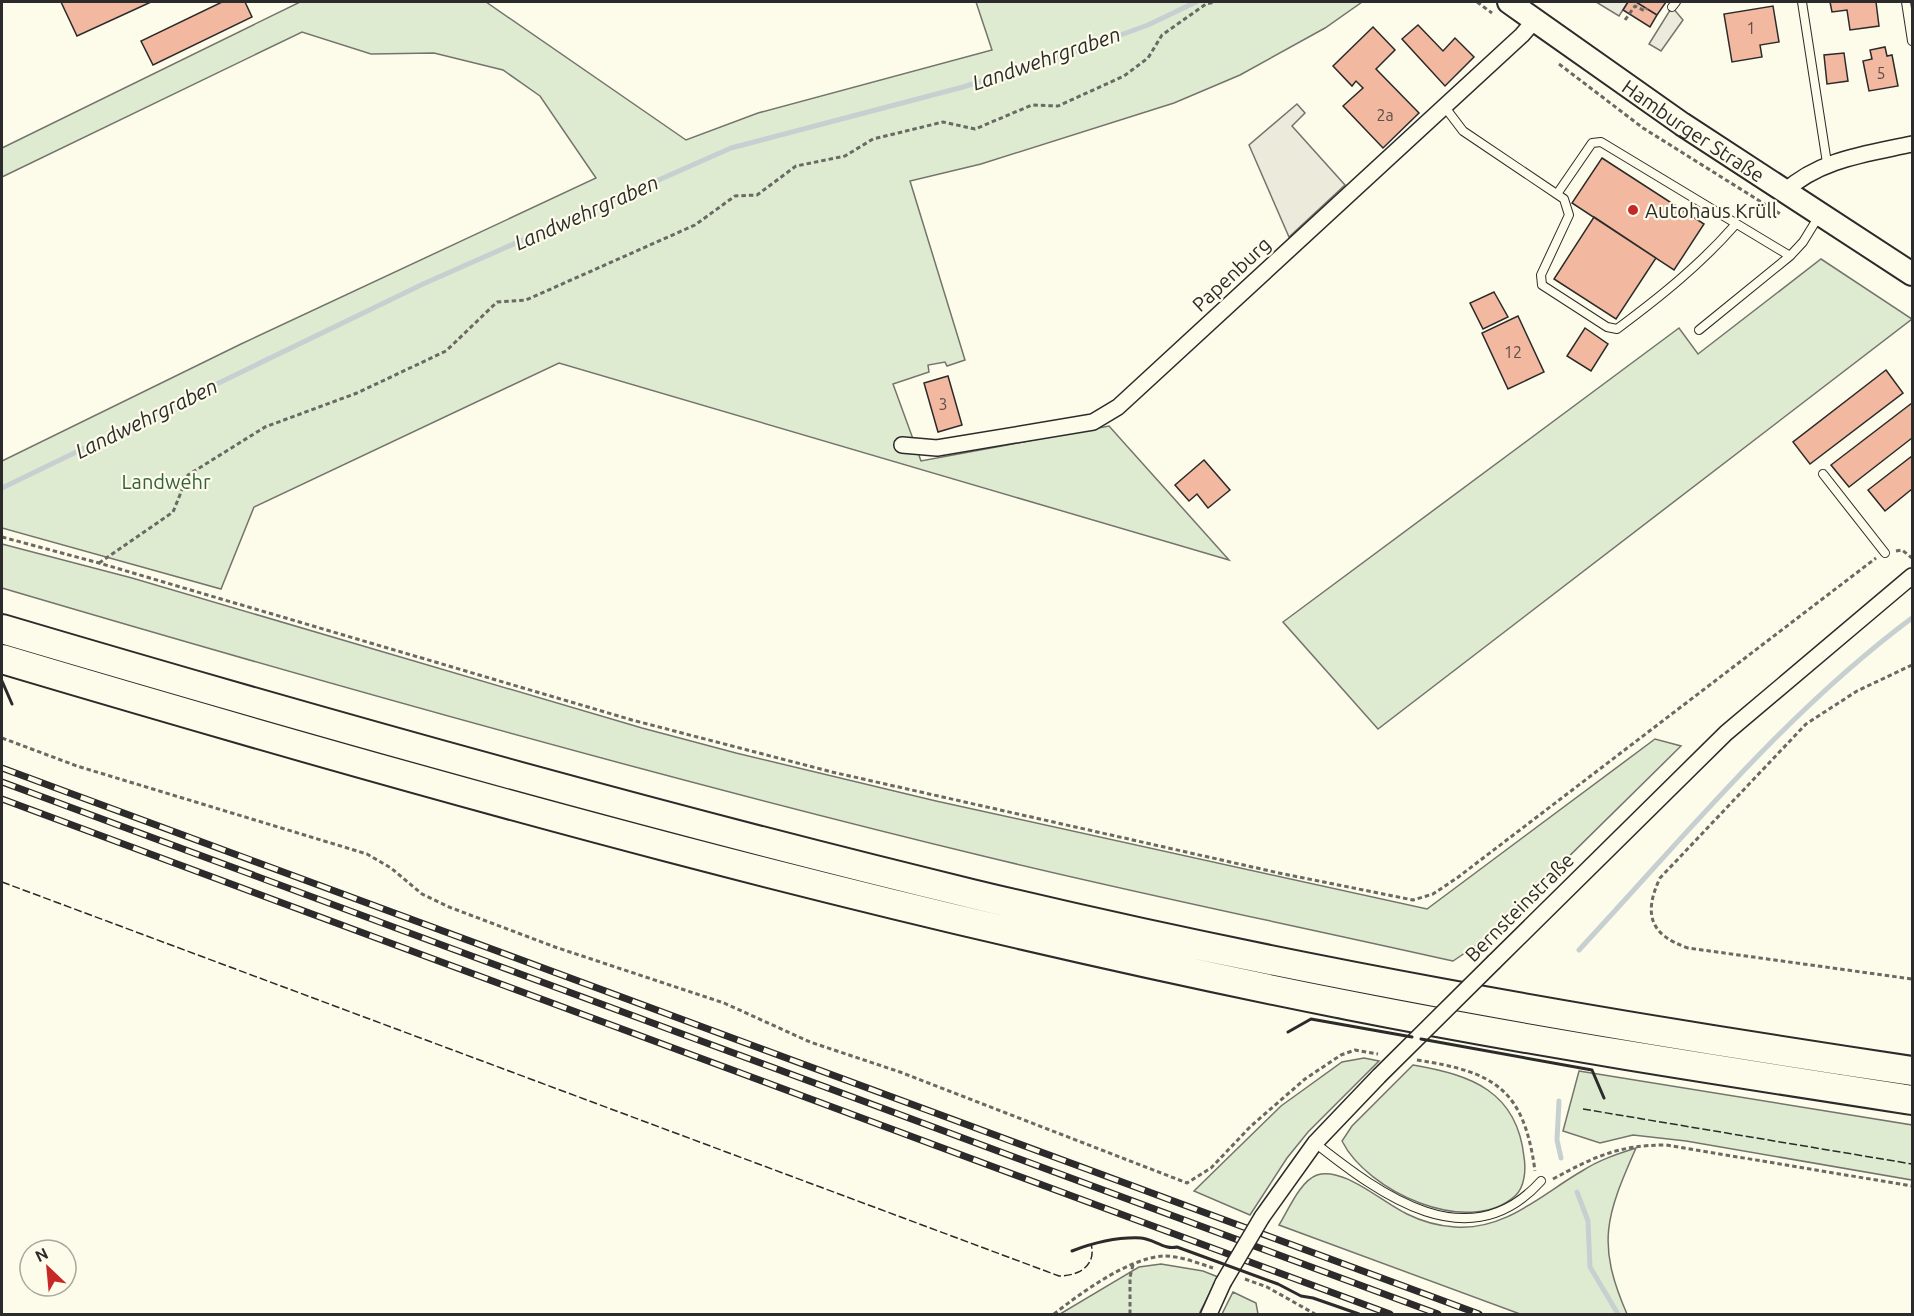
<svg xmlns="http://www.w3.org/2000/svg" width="1914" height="1316" viewBox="0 0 1914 1316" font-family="Ubuntu,sans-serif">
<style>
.green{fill:#deebd1;stroke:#74746e;stroke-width:1.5}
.parking{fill:#eceadb;stroke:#74746e;stroke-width:1.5}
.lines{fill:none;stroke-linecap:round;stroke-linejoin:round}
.stream{stroke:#c7d0d0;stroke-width:5}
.building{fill:#f2b8a0;stroke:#2b2b2b;stroke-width:1.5}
.lane-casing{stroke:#2b2b2b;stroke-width:10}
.street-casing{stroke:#2b2b2b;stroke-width:18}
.secondary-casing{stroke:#2b2b2b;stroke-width:26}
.highway-casing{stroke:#2b2b2b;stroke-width:32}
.path{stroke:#6a6964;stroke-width:3;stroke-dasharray:4.5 3;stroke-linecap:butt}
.lane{stroke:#fdfbea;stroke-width:8}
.street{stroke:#fdfbea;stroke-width:15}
.secondary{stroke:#fdfbea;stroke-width:22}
.highway{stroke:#fdfbea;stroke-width:28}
.rail-casing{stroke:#2b2b2b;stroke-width:7}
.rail{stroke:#fdfbea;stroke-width:4.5;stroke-dasharray:14;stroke-linecap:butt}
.street-bridge-casing{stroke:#2b2b2b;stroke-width:18;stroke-linecap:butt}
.street-bridge{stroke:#fdfbea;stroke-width:15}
.fence{stroke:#2b2b2b;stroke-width:1.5;stroke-dasharray:8 3;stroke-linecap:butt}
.wall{stroke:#2b2b2b;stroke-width:3}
.poi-dot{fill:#c62828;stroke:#fdfbea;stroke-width:2}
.labels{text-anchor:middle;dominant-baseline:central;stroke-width:4.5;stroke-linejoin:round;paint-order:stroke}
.number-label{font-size:16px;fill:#5d4e48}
.street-label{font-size:20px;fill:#2b2b2b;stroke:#fdfbea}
.poi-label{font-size:20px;fill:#2b2b2b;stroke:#fdfbea;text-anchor:start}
.park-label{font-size:20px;fill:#34623c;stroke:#fdfbea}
.water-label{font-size:21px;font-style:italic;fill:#2b2b2b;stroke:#fdfbea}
</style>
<rect width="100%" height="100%" fill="#fdfbea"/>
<path class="green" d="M300 2H486L686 140 758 113 992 50 976 2H1362L1325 28 1240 75 1174 103 981 164 910 181 965 360 947 366 945 362 928 365 929 372 893 384 921 461 1109 426 1229 560 559 363 254 507 221 589 2 528V461L241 344 596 178 540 96 503 70 434 53 371 54 302 32 2 177V148Z
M1821 259 1912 319 1378 729 1283 622 1679 328 1698 354Z
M2 544 132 578 642 728 736 753 936 801 1427 909 1655 739 1681 746 1484 940 1453 961C1297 926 1139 894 983 856 653 776 327 684 2 588Z
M1364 1058 1379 1061 1308 1132 1287 1158 1250 1215 1194 1191 1281 1106 1342 1062Z
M1413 1065C1471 1075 1517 1091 1524 1157 1526 1169 1525 1187 1515 1196 1467 1238 1367 1191 1342 1141L1352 1126Z
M1579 1071 1912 1125V1180L1686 1141 1633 1135 1600 1143 1563 1131Z
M1636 1148C1606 1216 1596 1243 1627 1314H1520L1279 1225C1288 1211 1300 1181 1317 1175 1343 1166 1383 1203 1407 1214 1421 1221 1439 1226 1455 1227 1505 1231 1542 1194 1582 1171 1599 1160 1617 1154 1636 1148Z
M1161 1264 1203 1271 1218 1277 1199 1314H1060L1139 1267Z
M1233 1292 1256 1303 1258 1314H1222Z"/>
<path class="parking" d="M1596 2H1628L1619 16Z
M1672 7 1683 20 1661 51 1649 44Z
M1297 104 1305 113 1292 126 1345 185 1289 237 1249 145Z"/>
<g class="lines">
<path class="stream" d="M2 488 423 284 731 148 963 87 1079 50 1148 25 1196 2
M1579 950C1685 836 1787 711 1912 618
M1559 1101 1557 1140 1561 1158
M1577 1192 1588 1221 1590 1267 1618 1314"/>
</g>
<path class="building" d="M61 2H151L77 36Z
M222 2H245L252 17 153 65 141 41Z
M1628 2H1636L1657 15 1650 27 1623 10Z
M1636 2H1666L1657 15Z
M1830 2H1876L1879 26 1850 30 1847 10 1832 12Z
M1773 6 1779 42 1760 45 1762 57 1732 62 1724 14Z
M1418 25 1443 51 1455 38 1474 57 1445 86 1402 39Z
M1373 27 1395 50 1376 69 1419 113 1383 148 1343 106 1363 88 1356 81 1352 86 1333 66Z
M1885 47 1887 56 1892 55 1898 86 1869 91 1863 61 1872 59 1870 50Z
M1844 53 1848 81 1827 84 1824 55Z
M1602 158 1704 224 1674 270 1572 203Z
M1594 217 1656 258 1616 319 1554 279Z
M1494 292 1508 317 1483 329 1470 303Z
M1518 316 1544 372 1508 389 1482 333Z
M1585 328 1608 344 1591 371 1567 356Z
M1886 370 1903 393 1810 464 1793 442Z
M948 376 962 425 938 432 924 383Z
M1912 403V438L1849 487 1831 465Z
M1912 456V489L1885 511 1868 490Z
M1204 460 1230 490 1208 508 1197 494 1189 501 1175 485Z"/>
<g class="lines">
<g class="lane-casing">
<path id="lane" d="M1802 2 1827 163
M1906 2 1912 41
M1672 7 1676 2
M1444 106 1463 131 1564 199 1569 215 1541 275 1542 285 1607 327 1617 329C1660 297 1700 265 1735 225
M1557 194 1592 143 1601 142 1790 256
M1699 330 1790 256 1803 242 1819 216
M1823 474 1885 553
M1315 1143C1381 1195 1469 1261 1541 1181"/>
</g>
<g class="street-casing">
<path id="street" d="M1784 192C1820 159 1866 154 1912 144
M902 445 937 448 1093 422 1118 407 1522 35 1535 20
M1494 962 1726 733 1912 576
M1262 1217 1315 1143 1379 1076
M1209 1314 1223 1283"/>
</g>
<g class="secondary-casing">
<g id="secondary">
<path id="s1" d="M1509 2 1682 124 1912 274"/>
</g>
</g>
<g class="highway-casing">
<path id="highway" d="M2 629C323 724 646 815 972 894 1282 969 1597 1024 1912 1071
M2 659C446 791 894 915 1348 1005 1535 1042 1724 1071 1912 1100"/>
</g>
<path class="path" d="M1477 2 1492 13
M1625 20 1635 6 1645 11 1647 8
M1559 64 1643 128 1782 215
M2 537 99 563 632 720 832 772 1279 873 1413 900 1433 894 1457 878 1876 558
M1896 551 1902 550 1912 558
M99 563 173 512 188 475 265 427 357 393 446 351 497 302 526 300 695 225 735 196 757 195 796 166 845 156 873 139 943 122 975 129 1032 105 1058 106 1124 76 1148 58 1162 35 1206 4 1215 2
M1912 665 1857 691 1806 724 1660 878C1643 914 1650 935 1688 948L1912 979
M2 738 77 766 367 854 391 868 422 894 449 907 555 947 724 1003 810 1042 900 1072 1187 1183 1211 1168 1251 1126 1305 1079 1341 1055 1355 1050 1378 1054
M1417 1060C1495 1072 1524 1089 1535 1171
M1553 1179C1594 1157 1618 1145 1666 1145L1912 1186
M1245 1279 1267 1287 1315 1314
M1054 1314C1081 1293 1128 1258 1164 1256 1180 1256 1198 1263 1213 1268
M1130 1314V1277L1133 1265"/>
<use href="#lane" class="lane"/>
<use href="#street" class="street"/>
<use href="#secondary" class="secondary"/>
<use href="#highway" class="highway"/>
<g class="rail-casing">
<path id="rail" d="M2 768 1479 1314
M2 782 1438 1314
M2 799 1390 1314"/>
</g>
<use href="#rail" class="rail"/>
<g class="street-bridge-casing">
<path id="street-bridge" d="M1379 1076 1494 962
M1223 1283 1262 1217"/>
</g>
<use href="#street-bridge" class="street-bridge"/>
<path class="fence" d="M2 882 1059 1276C1078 1276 1097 1266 1091 1244
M1583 1109 1912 1164"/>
<path class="wall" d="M2 681 12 704
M1288 1032 1311 1019 1412 1037
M1421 1039 1592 1070 1604 1098
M1072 1251C1093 1243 1119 1237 1141 1238 1154 1239 1164 1250 1177 1247L1278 1284 1301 1296 1313 1298 1359 1314"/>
</g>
<circle class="poi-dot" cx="1633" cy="210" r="6"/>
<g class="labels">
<g class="number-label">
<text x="1751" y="28">1</text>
<text x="1881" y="73">5</text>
<text x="1385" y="115">2a</text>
<text x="1513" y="352">12</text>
<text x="943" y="404">3</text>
</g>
<g class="street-label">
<text stroke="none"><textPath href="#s1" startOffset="225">Hamburger Straße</textPath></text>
<text transform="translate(1231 274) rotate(-43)">Papenburg</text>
<text transform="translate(1519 907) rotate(-45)">Bernsteinstraße</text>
</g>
<g class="poi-label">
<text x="1645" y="210">Autohaus Krüll</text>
</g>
<g class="park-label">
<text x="166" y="481">Landwehr</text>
</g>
<g class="water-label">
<text transform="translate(1046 58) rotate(-19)">Landwehrgraben</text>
<text transform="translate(586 212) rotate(-24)">Landwehrgraben</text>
<text transform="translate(146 418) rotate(-26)">Landwehrgraben</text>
</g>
</g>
<rect width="1914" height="1316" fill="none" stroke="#2b2b2b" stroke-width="6"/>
<g transform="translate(48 1268) rotate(334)"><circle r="28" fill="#fdfbea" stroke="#a9a89e" stroke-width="1.5"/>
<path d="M0-4.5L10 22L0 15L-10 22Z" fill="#c62828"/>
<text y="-9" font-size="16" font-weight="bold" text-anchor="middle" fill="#2b2b2b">N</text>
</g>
</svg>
